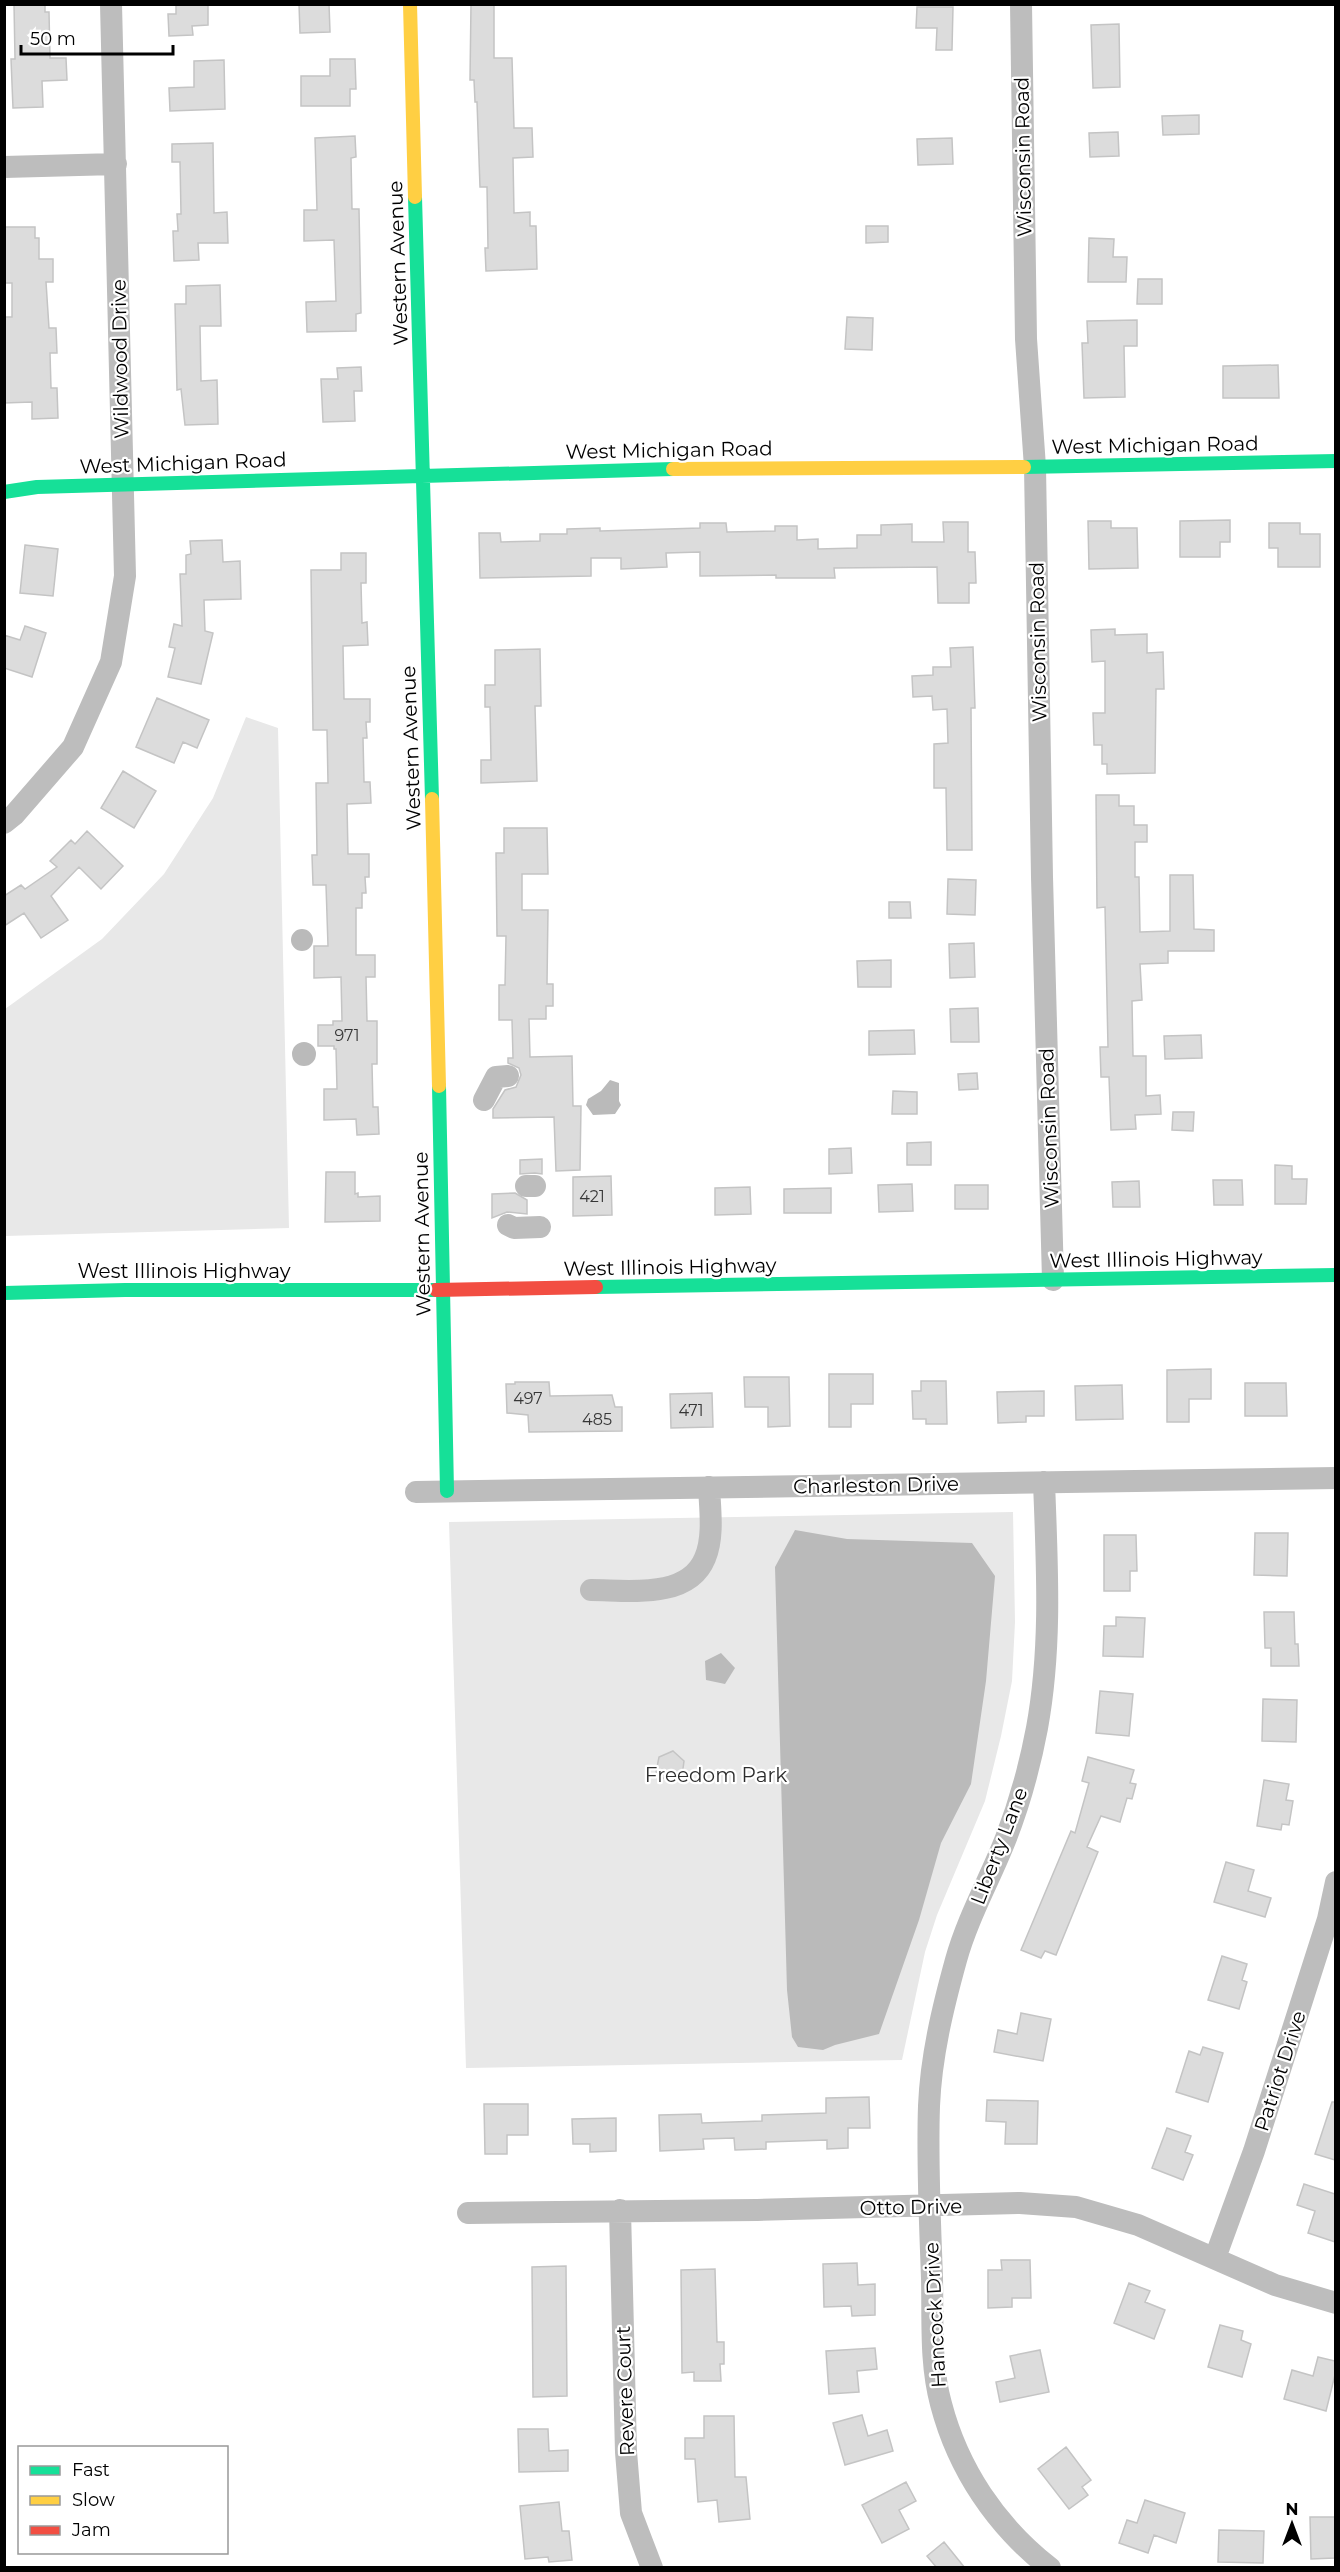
<svg xmlns="http://www.w3.org/2000/svg" width="1340" height="2572" viewBox="0 0 1340 2572" font-family="Montserrat,sans-serif">
<style>
.green{fill:#e8e8e8}
.water{fill:#bababa}
.building{fill:#dcdcdc;stroke:#c4c4c4;stroke-width:1.5}
.lines{fill:none;stroke-linecap:round;stroke-linejoin:round}
.street{stroke:#bdbdbd;stroke-width:22}
.fast{stroke:#16e098;stroke-width:14}
.slow{stroke:#ffcf43;stroke-width:14}
.jam{stroke:#f24e42;stroke-width:14}
.labels{text-anchor:middle;dominant-baseline:central;stroke-width:4.5;stroke-linejoin:round;paint-order:stroke}
.number-label{font-size:16px;fill:#373737}
.street-label{font-size:20px;fill:#000;stroke:#fff}
.park-label{font-size:20px;fill:#2d2d2d;stroke:#fff}
</style>
<rect width="100%" height="100%" fill="#fff"/>
<path class="green" d="M246 717 278 728 289 1228 5 1236V1009L102 939 164 874 213 798Z
M1013 1512 1015 1622 1012 1681 1001 1736 985 1801 937 1915 925 1952 902 2060 466 2068 449 1522Z"/>
<path class="water" d="M291 940a11 11 0 1 1 22 0a11 11 0 1 1-22 0Z
M292 1054a12 12 0 1 1 24 0a12 12 0 1 1-24 0Z
M610 1080 619 1083V1101L621 1105 615 1114 593 1115 586 1105 588 1099 601 1091Z
M795 1530 847 1539 972 1543 995 1576 986 1681 971 1784 941 1843 919 1920 879 2034 835 2045 823 2050 798 2047 792 2037 787 1990 775 1567Z
M721 1653 735 1668 725 1684 706 1680 705 1661Z"/>
<path class="building" d="M14 4H45V12H49L50 58H66L67 80 42 81 43 107 13 108 11 59H15Z
M176 4H208V25L192 26 193 35 169 36 168 14H176Z
M299 4H329L330 32 300 33Z
M471 4H494V58H512L514 128H532L533 157 513 158 514 213 530 212V226H536L537 269 486 271 485 248H488L487 187H480L477 102H475L474 80H470Z
M917 7H953L952 50H936L937 28H916Z
M1119 24 1120 87 1093 88 1091 25Z
M330 59H355L356 89H350V106H301V76H330Z
M224 60 225 109 170 111 169 88 194 87V61Z
M1199 115V134L1163 135 1162 116Z
M1118 132 1119 156 1090 157 1089 133Z
M355 136 356 157 351 158 352 209H359L361 313 356 314V331L307 332 306 302 336 301 334 240 304 241V210H317L315 138Z
M952 138 953 164 918 165 917 139Z
M213 143 214 213 227 212 228 243H198L199 260 174 261 173 231H178L177 214H181L180 162H172V144Z
M866 226H888V242L866 243Z
M4 227H35V238H39V259H53V282H46L49 328H56L57 353H50L51 388H57L58 418 32 419V402L4 403V317H12V283H4Z
M1089 238 1114 239 1113 257H1127L1126 282H1088Z
M1138 279H1162V304H1137Z
M220 285 221 326H200L201 381 217 380 218 424 185 425 181 389 177 390 175 304H186V286Z
M847 317 873 318 872 350 845 349Z
M1137 320V346H1124L1125 397 1084 398 1082 343H1088L1087 321Z
M1278 365 1279 398H1223V366Z
M361 367 362 391H354L355 421 323 422 321 379H338L337 368Z
M1230 520V542H1220V557H1180V521Z
M1088 521H1111V528H1137L1138 568 1089 569Z
M943 522H968V552H975L976 583H969V603H938L937 567 834 568 835 578H776V575L700 576V552L666 553 667 567 621 569V558H591V576L480 578 479 533H500L501 542 540 541V534H567V529L600 528V531L700 528V523H726L727 532 775 531V526H797V540L818 539V549L857 548V535H881V525L912 524V542H944Z
M1269 523H1300V534H1320V567H1278V548H1269Z
M222 540 223 562 240 561 241 599 204 600 205 631 213 633 201 684 168 677 175 648 169 647 174 624 182 626 180 574H186V555L191 554 190 541Z
M25 545 58 549 53 596 20 593Z
M341 553H366V583H361L362 623 367 622 368 645 343 646 344 699H370V722H366L367 738H363L364 782H370L371 803 347 804 348 854H369V877H365L366 893H362V908H356V955H375V977H366L367 1021H377V1064H372L373 1107H378L379 1134 357 1135 356 1119 324 1120V1089H337L336 1049H334V1046H318V1025H333V1021H342L341 977 314 978V946H328L326 885H313L312 855H317L316 783H328L327 730H313L311 570H341Z
M25 626 46 633 32 677 4 668V635L20 640Z
M1115 629V635L1147 634V653L1163 652 1164 689H1156L1155 773 1107 774V764H1102V745H1094L1093 713H1105V661L1092 662 1091 630Z
M973 647 975 708H971L972 850H947L946 788H934V744L948 743 947 709 933 710 932 696 913 697 912 676 933 675V667H951L950 648Z
M540 649 541 706H535L537 781 481 783V760H491L490 707H485V685H495V650Z
M157 698 209 720 197 748 183 742 174 763 136 747Z
M123 771 156 791 134 828 101 808Z
M1096 795H1119V806H1134V825H1147V842H1135V877H1139L1140 932 1170 931V875H1193L1194 929 1214 930V951H1168V963L1140 964 1142 1000 1132 1001 1133 1056H1146V1096L1160 1095 1161 1114 1135 1115 1136 1129 1111 1130 1109 1077H1101L1100 1047H1108L1105 907 1097 908Z
M504 828H547L548 874H522V910H548L547 984H553V1006H546V1019H529L530 1057 572 1056 573 1106H581L580 1170 556 1171 554 1117 493 1118V1109L505 1090 516 1087 521 1075 519 1068 508 1063V1058H513L512 1020H499V985H505L506 936H497L496 853H504Z
M87 831 123 866 101 889 79 867 51 896 68 920 41 938 24 913 4 926V896L21 885 25 889 57 867 50 861 71 840 75 844Z
M948 879 976 880 975 915 947 914Z
M889 902H910L911 918H889Z
M974 943 975 977 950 978 949 944Z
M891 960V987H858L857 961Z
M978 1008 979 1042H951L950 1009Z
M914 1030 915 1054 869 1055V1031Z
M1201 1035 1202 1058 1165 1059 1164 1036Z
M977 1073 978 1089 959 1090 958 1074Z
M893 1091 917 1092V1114H892Z
M1173 1112H1194L1193 1131 1172 1130Z
M931 1142V1165H907V1143Z
M851 1148 852 1173 829 1174V1149Z
M542 1159V1174L535 1173 520 1174V1160Z
M1275 1165 1292 1166V1179H1307L1306 1204H1275Z
M326 1172H355V1194L358 1193V1197L380 1196V1221L325 1222Z
M611 1176 612 1215 573 1216V1177Z
M1213 1180H1242L1243 1205H1214Z
M1139 1181 1140 1207H1113L1112 1182Z
M912 1184 913 1211 879 1212 878 1185Z
M955 1185H988V1209H955Z
M750 1187 751 1214 715 1215V1188Z
M831 1188V1213H784V1189Z
M515 1193 527 1200V1214L507 1212 492 1218V1194Z
M1211 1369V1399H1189V1422H1167V1370Z
M829 1374H873V1404H851V1427H829Z
M744 1377H789L790 1426 768 1427V1407H745Z
M921 1381H946L947 1424H926V1419H913L912 1391H921Z
M515 1382H549L550 1396 612 1395 615 1407H622V1431L529 1432 528 1415 507 1413 506 1384H515Z
M1245 1383H1286L1287 1416H1245Z
M1122 1385 1123 1419 1076 1420 1075 1386Z
M1044 1391V1416H1026V1422L998 1423 997 1392Z
M712 1393 713 1427 671 1428 670 1394Z
M1255 1533H1288L1287 1576 1254 1575Z
M1104 1535H1136L1137 1571H1130V1591H1104Z
M1264 1612H1294L1295 1644H1298L1299 1666H1271V1648H1265Z
M1116 1617 1145 1618 1143 1657 1103 1656 1104 1626H1116Z
M1100 1691 1133 1694 1129 1736 1096 1733Z
M1263 1699 1297 1700 1296 1742 1262 1741Z
M673 1751 684 1761 682 1776 667 1781 656 1772 659 1757Z
M1088 1757 1134 1770 1130 1783 1136 1784 1132 1799 1127 1798 1120 1822 1101 1816 1087 1847 1098 1852 1056 1955 1045 1951 1041 1958 1021 1950 1071 1831 1075 1833 1089 1783 1082 1781Z
M1264 1780 1289 1784 1286 1800 1293 1801 1289 1825 1282 1824 1281 1830 1257 1826Z
M1226 1862 1254 1870 1248 1891 1271 1898 1265 1917 1214 1902Z
M1222 1956 1247 1964 1242 1980 1247 1982 1239 2009 1208 2000Z
M1021 2013 1051 2019 1043 2061 994 2052 998 2030 1017 2034Z
M1203 2047 1223 2053 1208 2102 1176 2092 1189 2051 1200 2055Z
M869 2097 870 2128H848V2148L827 2149V2140L766 2142V2149L735 2150 734 2138 703 2139 704 2149 660 2151 659 2115 701 2114 702 2123 762 2121V2115L826 2113V2098Z
M987 2100 1038 2101 1037 2144H1005L1006 2122 986 2121Z
M1332 2102H1335V2160L1315 2154Z
M484 2104H528V2135H507V2154H485Z
M616 2118V2151L590 2152V2144H573L572 2119Z
M1167 2128 1191 2136 1185 2152 1193 2155 1183 2180 1152 2168Z
M1304 2184 1335 2194V2242L1308 2233 1315 2211 1297 2205Z
M1001 2260H1030L1031 2298H1012V2307L988 2308V2270H1002Z
M857 2263 858 2285 875 2284V2315L852 2316 851 2306 824 2307 823 2264Z
M566 2266 567 2396 533 2397 532 2267Z
M715 2269 717 2342H724V2364H720L721 2381H694V2372L682 2373 681 2270Z
M1129 2283 1150 2291 1145 2302 1165 2310 1154 2339 1114 2323Z
M1220 2325 1243 2331 1241 2340 1251 2344 1242 2377 1208 2367Z
M875 2348 877 2369 857 2371 859 2392 829 2394 826 2351Z
M1040 2350 1049 2392 1000 2402 996 2382 1015 2378 1010 2356Z
M1318 2357 1335 2361V2375L1326 2411 1284 2399 1292 2370 1313 2376Z
M862 2415 868 2436 887 2430 893 2451 845 2465 833 2423Z
M704 2416H734L735 2477H746L750 2519 719 2522 717 2500 698 2502 695 2459H685V2438H704Z
M518 2429H548L549 2451 568 2450V2471L519 2472Z
M1066 2447 1091 2480 1082 2487 1088 2495 1069 2509 1038 2469Z
M906 2482 916 2501 899 2510 909 2529 882 2543 862 2505Z
M1145 2500 1185 2513 1176 2543 1154 2535 1148 2553 1119 2543 1127 2520 1137 2523Z
M559 2502 562 2531H569L572 2560 549 2562 548 2557 525 2559 520 2506Z
M1310 2517H1335V2558L1311 2559Z
M1219 2530 1264 2531 1263 2563 1218 2562Z
M944 2542 965 2568H937L927 2556Z"/>
<g class="lines">
<path class="street" d="M1021 4 1026 339 1035 467 1042 877 1053 1280
M4 167 116 164
M4 823 14 815 73 747 111 662 125 576 111 4
M484 1100 496 1077 508 1076
M526 1186H535
M508 1225 514 1228 540 1227
M1044 1482C1047 1564 1052 1646 1037 1728 1030 1765 1020 1802 1006 1838 990 1879 968 1917 956 1960 943 2007 931 2056 929 2106 927 2163 930 2221 932 2278 933 2319 930 2364 941 2404 958 2469 996 2526 1050 2568
M416 1492 1336 1478
M591 1590C627 1590 688 1600 705 1558 714 1537 710 1509 709 1487
M620 2210 626 2452 631 2513 652 2568
M468 2213 757 2210 1020 2203 1076 2207 1138 2225 1275 2285 1336 2303
M1215 2258 1254 2151 1328 1919 1336 1882"/>
<path class="fast" d="M415 197 432 799
M1024 467 1336 461
M4 492 37 487 673 469
M439 1086 447 1491
M596 1287 1336 1275
M4 1293 125 1290H436"/>
<path class="slow" d="M410 4 415 197
M673 469 1024 467
M432 799 439 1086"/>
<path class="jam" d="M436 1290 596 1287"/>
</g>
<g class="labels">
<g class="number-label">
<text x="347" y="1035">971</text>
<text x="592" y="1196">421</text>
<text x="528" y="1398">497</text>
<text x="691" y="1410">471</text>
<text x="597" y="1419">485</text>
</g>
<g class="street-label">
<text transform="translate(1023 157) rotate(-91)">Wisconsin Road</text>
<text transform="translate(398 263) rotate(-92)">Western Avenue</text>
<text transform="translate(120 359) rotate(-91)">Wildwood Drive</text>
<text transform="translate(1155 445) rotate(-1)">West Michigan Road</text>
<text transform="translate(669 450) rotate(-1)">West Michigan Road</text>
<text transform="translate(183 463) rotate(-2)">West Michigan Road</text>
<text transform="translate(1038 642) rotate(-91)">Wisconsin Road</text>
<text transform="translate(411 748) rotate(-92)">Western Avenue</text>
<text transform="translate(1049 1128) rotate(-92)">Wisconsin Road</text>
<text transform="translate(422 1234) rotate(-91)">Western Avenue</text>
<text transform="translate(1156 1259) rotate(-1)">West Illinois Highway</text>
<text transform="translate(670 1267) rotate(-1)">West Illinois Highway</text>
<text x="184" y="1271">West Illinois Highway</text>
<text transform="translate(876 1485) rotate(-1)">Charleston Drive</text>
<text transform="translate(999 1846) rotate(-69)">Liberty Lane</text>
<text transform="translate(1280 2071) rotate(-72)">Patriot Drive</text>
<text transform="translate(911 2207) rotate(-1)">Otto Drive</text>
<text transform="translate(935 2315) rotate(-93)">Hancock Drive</text>
<text transform="translate(625 2391) rotate(-92)">Revere Court</text>
</g>
<g class="park-label">
<text x="716" y="1775">Freedom Park</text>
</g>
</g>
<rect width="1340" height="2572" fill="none" stroke="#000000" stroke-width="12"/>
<rect x="18" y="2446" width="210" height="108" fill="#ffffff" stroke="#999999" stroke-width="1.5"/>
<rect x="30" y="2466" width="30" height="9" fill="#16e098" stroke="#999999" stroke-width="1.5"/>
<text x="72" y="2476" font-size="18" fill="#000000">Fast</text>
<rect x="30" y="2496" width="30" height="9" fill="#ffcf43" stroke="#999999" stroke-width="1.5"/>
<text x="72" y="2506" font-size="18" fill="#000000">Slow</text>
<rect x="30" y="2526" width="30" height="9" fill="#f24e42" stroke="#999999" stroke-width="1.5"/>
<text x="72" y="2536" font-size="18" fill="#000000">Jam</text>
<g transform="translate(1292 2524)" stroke="#ffffff" stroke-width="4.5" paint-order="stroke">
<path d="M0-4.5L10 22L0 15L-10 22Z" fill="#000000"/>
<text y="-9" font-size="16" font-weight="bold" text-anchor="middle" fill="#000000">N</text>
</g>
<path d="M21 45v9h152v-9" fill="none" stroke="#000000" stroke-width="3"/>
<text x="30" y="45" font-size="18" fill="#000000" stroke="#ffffff" stroke-width="4.5" paint-order="stroke">50 m</text>
</svg>
